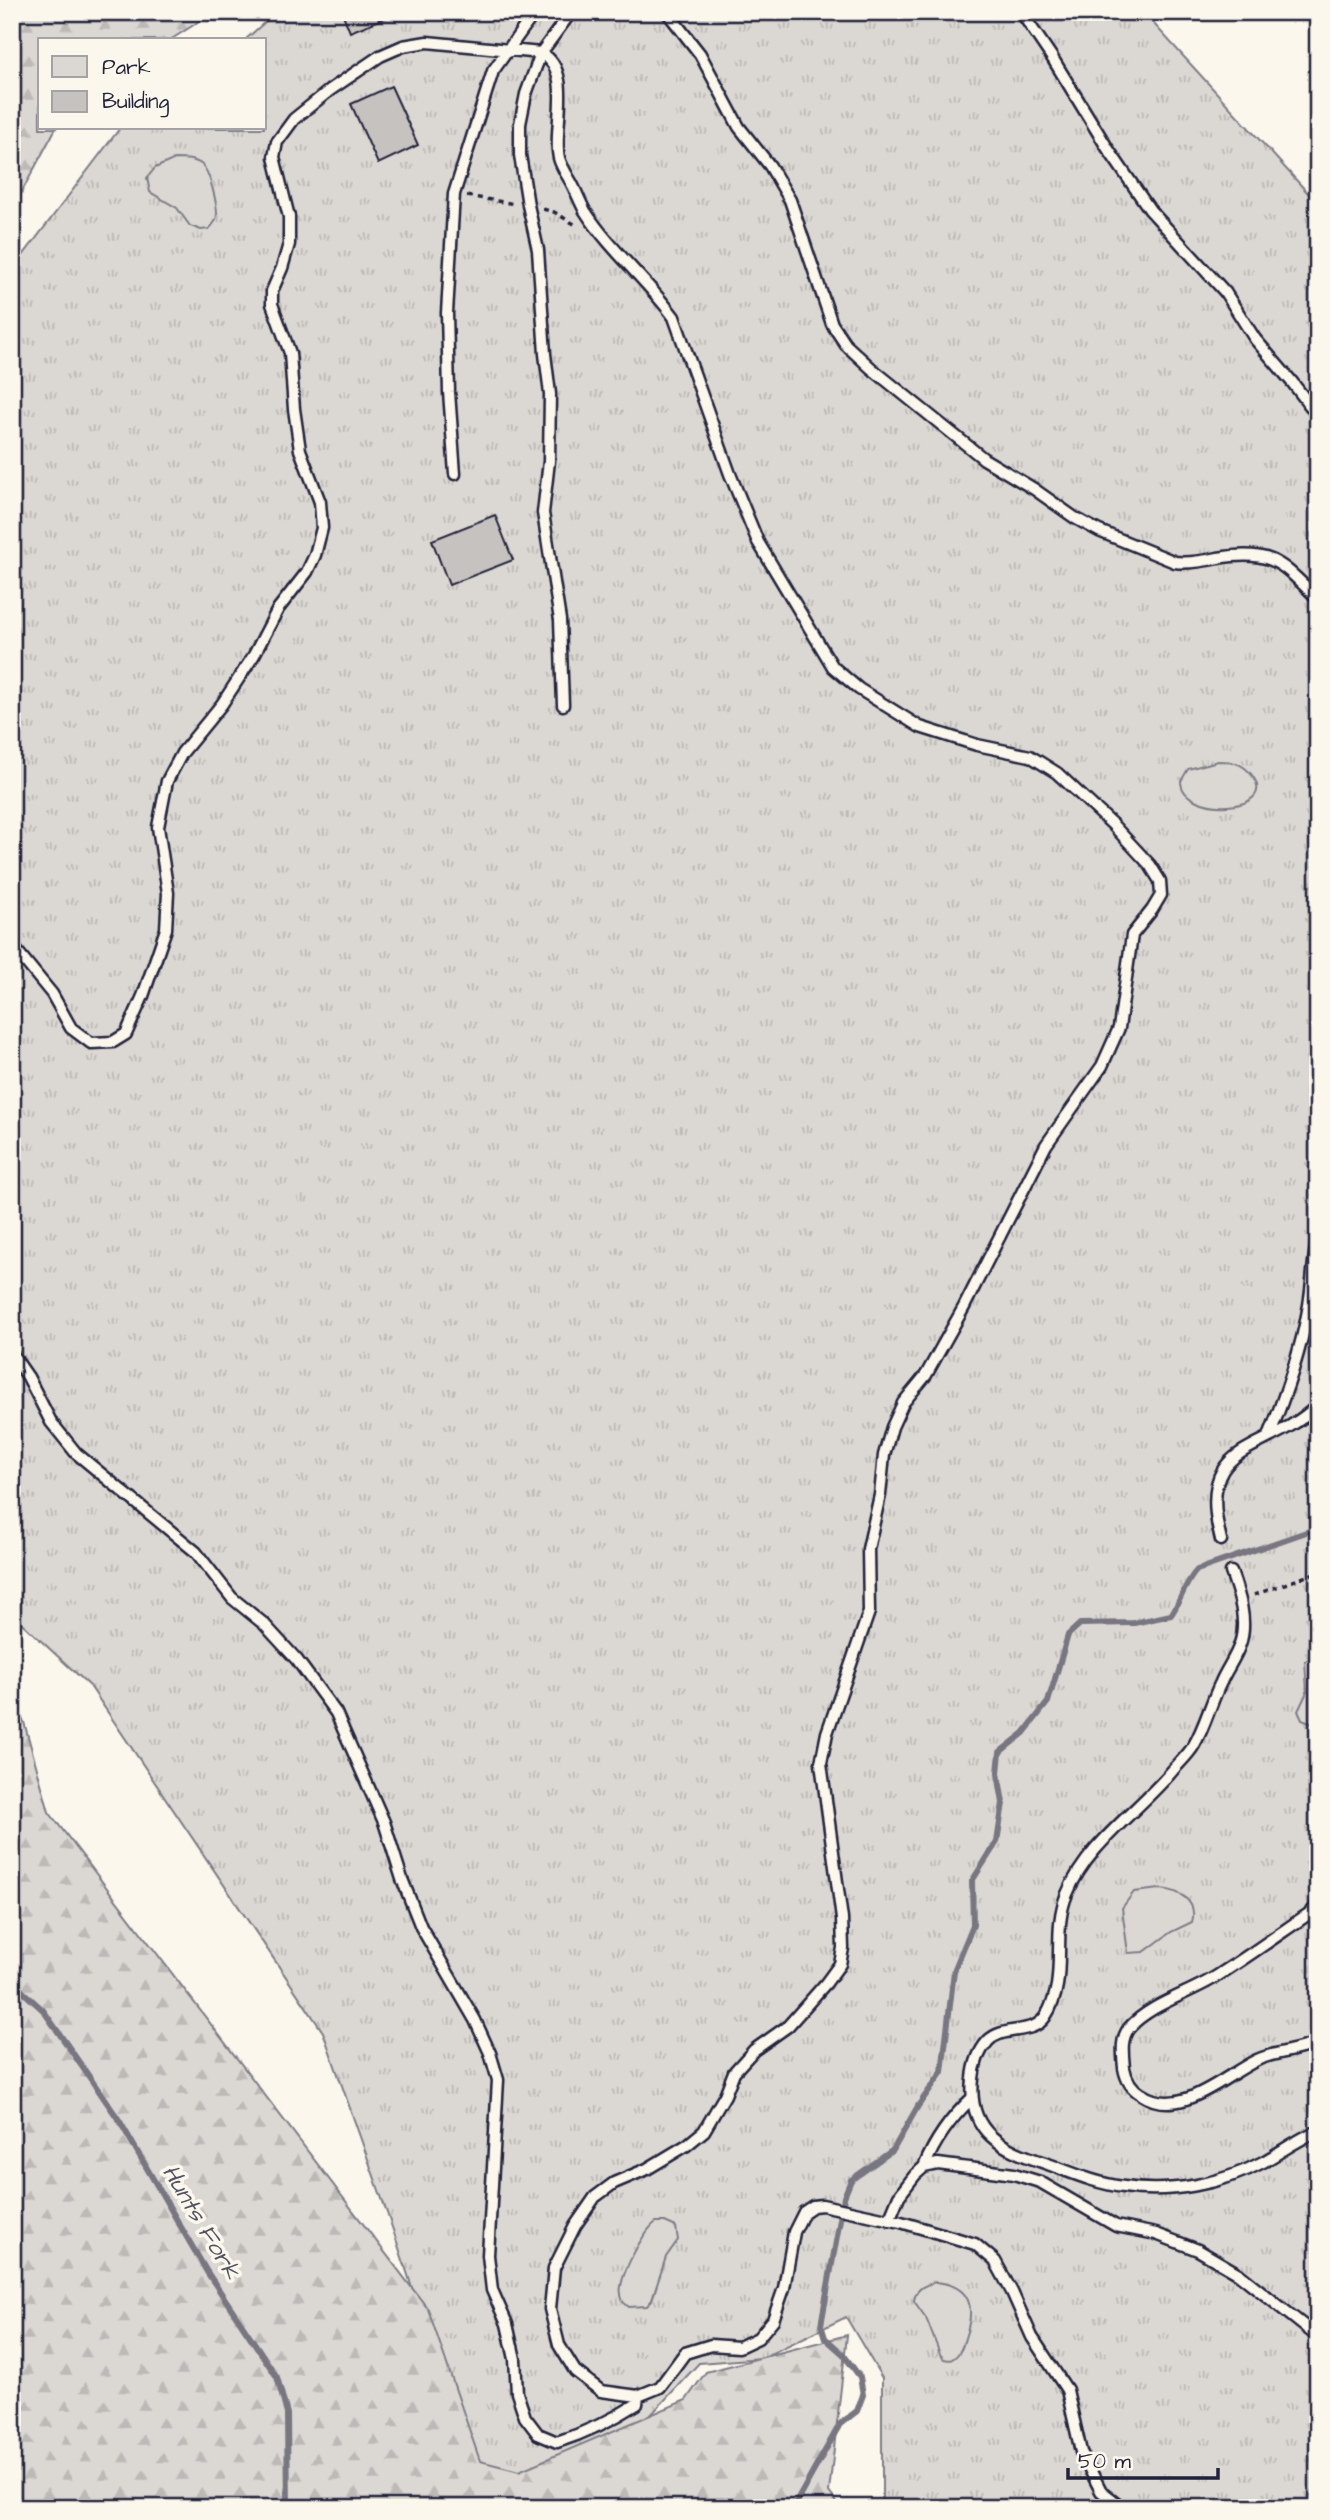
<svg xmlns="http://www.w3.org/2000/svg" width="1330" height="2520" viewBox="0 0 1330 2520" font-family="'Architects Daughter',sans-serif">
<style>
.grass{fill:url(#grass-tufts);stroke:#7e7d87;stroke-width:2}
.forest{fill:url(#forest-firs);stroke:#7e7d87;stroke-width:2}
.park{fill:#dbd8d3;stroke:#7e7d87;stroke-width:2}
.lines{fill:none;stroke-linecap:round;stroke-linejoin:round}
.stream{stroke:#787681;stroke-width:6}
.building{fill:#c6c2c0;stroke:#22223b;stroke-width:2}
.service-casing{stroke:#22223b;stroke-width:15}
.path{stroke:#22223b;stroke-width:3.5;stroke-dasharray:5 5;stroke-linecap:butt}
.service{stroke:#fbf7ec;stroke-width:10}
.labels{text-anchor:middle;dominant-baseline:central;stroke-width:7;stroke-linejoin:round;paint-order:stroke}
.water-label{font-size:24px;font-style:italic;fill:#545364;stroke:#fbf7ec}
</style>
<defs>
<pattern id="grass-tufts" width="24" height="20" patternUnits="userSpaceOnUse" patternTransform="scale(1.75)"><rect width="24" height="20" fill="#dbd8d3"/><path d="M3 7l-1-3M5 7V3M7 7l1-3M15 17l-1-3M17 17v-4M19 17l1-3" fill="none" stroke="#bcb9b6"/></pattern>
<pattern id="forest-firs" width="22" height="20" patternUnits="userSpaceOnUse" patternTransform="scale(1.75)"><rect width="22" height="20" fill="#dbd8d3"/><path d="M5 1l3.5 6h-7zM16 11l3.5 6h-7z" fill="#bcb9b6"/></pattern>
</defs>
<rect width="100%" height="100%" fill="#fbf7ec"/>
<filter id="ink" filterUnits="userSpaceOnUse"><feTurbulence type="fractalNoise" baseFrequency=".0143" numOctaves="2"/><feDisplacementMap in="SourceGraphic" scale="14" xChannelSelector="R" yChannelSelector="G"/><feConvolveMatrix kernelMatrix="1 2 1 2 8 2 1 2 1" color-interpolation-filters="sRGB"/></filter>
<g filter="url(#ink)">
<path class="grass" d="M276 12H1143L1318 204V2508H882V2378L846 2317 762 2358 699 2363 649 2417 509 2486 474 2475 393 2230 323 2032 90 1686 12 1614V270L120 128H264V40H245Z"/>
<path class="forest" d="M12 12H214L170 40H40V128H56L12 210Z
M12 1704 24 1722 49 1812 428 2309 480 2461 519 2471 686 2400 706 2372 847 2335 829 2492 841 2508H12Z"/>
<path class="park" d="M175 159C184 159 195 159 202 165 210 171 217 205 217 214 217 220 213 225 209 229L201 230 190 226 177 208 150 192 147 178 155 168Z
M1218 761C1232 761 1242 763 1251 774 1283 814 1181 817 1181 781L1188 769Z
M1318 1656V1726L1302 1720 1298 1711 1307 1692 1305 1661Z
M1160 1889C1179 1890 1198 1901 1192 1922L1171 1932 1144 1952 1128 1953 1122 1908 1134 1892Z
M656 2222H665L676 2227 678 2240 666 2257 652 2300 647 2306 629 2307 623 2302C621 2297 620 2291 621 2286 624 2269 643 2232 656 2222Z
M936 2282C973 2286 975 2309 965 2338 963 2345 961 2353 955 2357 950 2361 950 2360 944 2359L940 2354 926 2318 914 2301C915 2289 924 2285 936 2282Z"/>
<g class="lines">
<path class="stream" d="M12 1982 43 2010 119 2120 207 2272 277 2377 287 2414 288 2508
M793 2508 840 2424 857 2411 863 2395 860 2377 843 2354 825 2338 821 2325 844 2197 851 2180 893 2150 918 2106 942 2072 954 1971 973 1925 972 1881 997 1842 1003 1803 998 1773 1000 1752 1024 1733 1048 1702 1068 1635 1080 1624 1134 1623 1171 1615C1181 1601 1185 1582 1197 1570L1318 1528"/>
</g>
<path class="building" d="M342 12H397V13L350 32Z
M391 86 418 145 378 164 351 104Z
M495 515 513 560 449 585 432 540Z"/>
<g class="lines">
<g class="service-casing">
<path id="service" d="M667 12 700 54 739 127 770 166 790 200 832 324 846 345 871 368 984 459 1034 489 1075 518 1099 531 1175 562C1189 564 1204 561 1218 558 1273 549 1281 563 1318 599
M1021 12 1053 59 1108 149 1150 210 1225 292 1255 339 1292 382 1318 416
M455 474 449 392 447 313 454 194 493 71 535 12
M563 705 560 620 543 513 549 461 550 394 545 354 538 250 528 205 520 155V124L526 94 541 53 571 12
M12 945 52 994 71 1028 91 1043 113 1042 126 1034 143 996 166 929 168 893 158 827 167 781 182 753 222 704 254 655 278 609 307 572 315 555 322 528 320 502 300 450 294 409 290 353 272 304V291L282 268 289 244V217L274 157 277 142 294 119 330 90 380 56 403 46 427 42 541 53C575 71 552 129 559 158 561 166 567 175 571 182 576 191 580 202 585 211 610 250 647 280 674 317L730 474 758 542 833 667 859 689 920 727 977 745 1030 756 1057 773 1112 824 1150 865 1160 881 1161 895 1152 910 1132 935 1119 1028 1102 1066 1046 1145 964 1307 926 1375 903 1403 892 1427 884 1455 880 1495 868 1549 869 1612 827 1733 821 1763 842 1919 843 1948 840 1964 826 1983 788 2026 754 2050 734 2072 725 2095 704 2131 687 2145 647 2169 614 2183 595 2197 575 2226 554 2268 550 2309 559 2345 575 2371 601 2391 638 2396 660 2387 685 2353 711 2345 739 2347 758 2338 773 2320 784 2288 794 2232 804 2212 813 2206 822 2205 901 2222 975 2244 995 2261 1012 2292 1032 2337 1067 2390 1081 2452 1101 2491 1123 2508
M12 1354 28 1377 51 1422 76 1453 196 1552 232 1598 264 1624 297 1660 336 1713 384 1822 402 1879 421 1927 475 2020 490 2053 498 2080 488 2255 492 2290 507 2324 515 2359 517 2393 525 2417 538 2434 557 2442C585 2433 612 2420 637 2404L638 2396
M1269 1436C1286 1393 1301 1351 1309 1305 1313 1282 1313 1258 1318 1235
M1221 1540C1194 1438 1264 1457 1318 1405
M1231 1572C1239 1594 1248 1621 1240 1644 1236 1657 1226 1670 1221 1682 1211 1702 1205 1726 1194 1745 1189 1754 1180 1762 1173 1770 1139 1811 1088 1843 1067 1894 1050 1934 1070 1980 1045 2017 1032 2036 1003 2025 988 2041 978 2052 974 2065 973 2079 967 2133 1002 2149 1048 2164 1072 2173 1098 2184 1124 2187 1169 2194 1222 2184 1263 2162 1281 2152 1298 2139 1318 2131
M1318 1905 1310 1913C1279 1934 1249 1956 1217 1976 1191 1993 1150 2004 1129 2028 1120 2039 1123 2055 1124 2068 1126 2079 1132 2089 1141 2094 1180 2120 1222 2077 1257 2060 1276 2051 1298 2052 1318 2042
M924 2167C934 2142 951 2118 971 2099
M889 2220 899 2196 915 2175 924 2167 938 2164 1014 2174 1040 2182 1116 2226 1156 2234 1198 2250 1239 2274 1318 2337"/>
</g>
<path class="path" d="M467 196 515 204
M543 209 554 212 576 225
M1254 1595 1318 1572"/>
<use href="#service" class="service"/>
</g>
</g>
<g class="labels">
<g class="water-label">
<text transform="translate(201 2222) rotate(59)">Hunts Fork</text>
</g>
</g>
<rect width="1330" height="2520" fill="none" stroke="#fbf7ec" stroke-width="42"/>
<rect x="21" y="21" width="1288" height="2478" fill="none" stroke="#22223b" stroke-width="2.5" filter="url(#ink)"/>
<rect x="38" y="38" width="228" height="91" fill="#fbf7ec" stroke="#a4a2a5" stroke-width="2"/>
<rect x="52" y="56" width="35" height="21" fill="#dbd8d3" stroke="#a4a2a5" stroke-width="2"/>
<text x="102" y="74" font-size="21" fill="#22223b">Park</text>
<rect x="52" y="91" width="35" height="21" fill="#c6c2c0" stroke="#a4a2a5" stroke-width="2"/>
<text x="102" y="108" font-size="21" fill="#22223b">Building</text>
<path d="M1068 2468v10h150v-10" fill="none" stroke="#22223b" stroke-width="3.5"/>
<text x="1078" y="2468" font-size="21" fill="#22223b" stroke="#fbf7ec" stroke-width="5" paint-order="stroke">50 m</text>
</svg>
